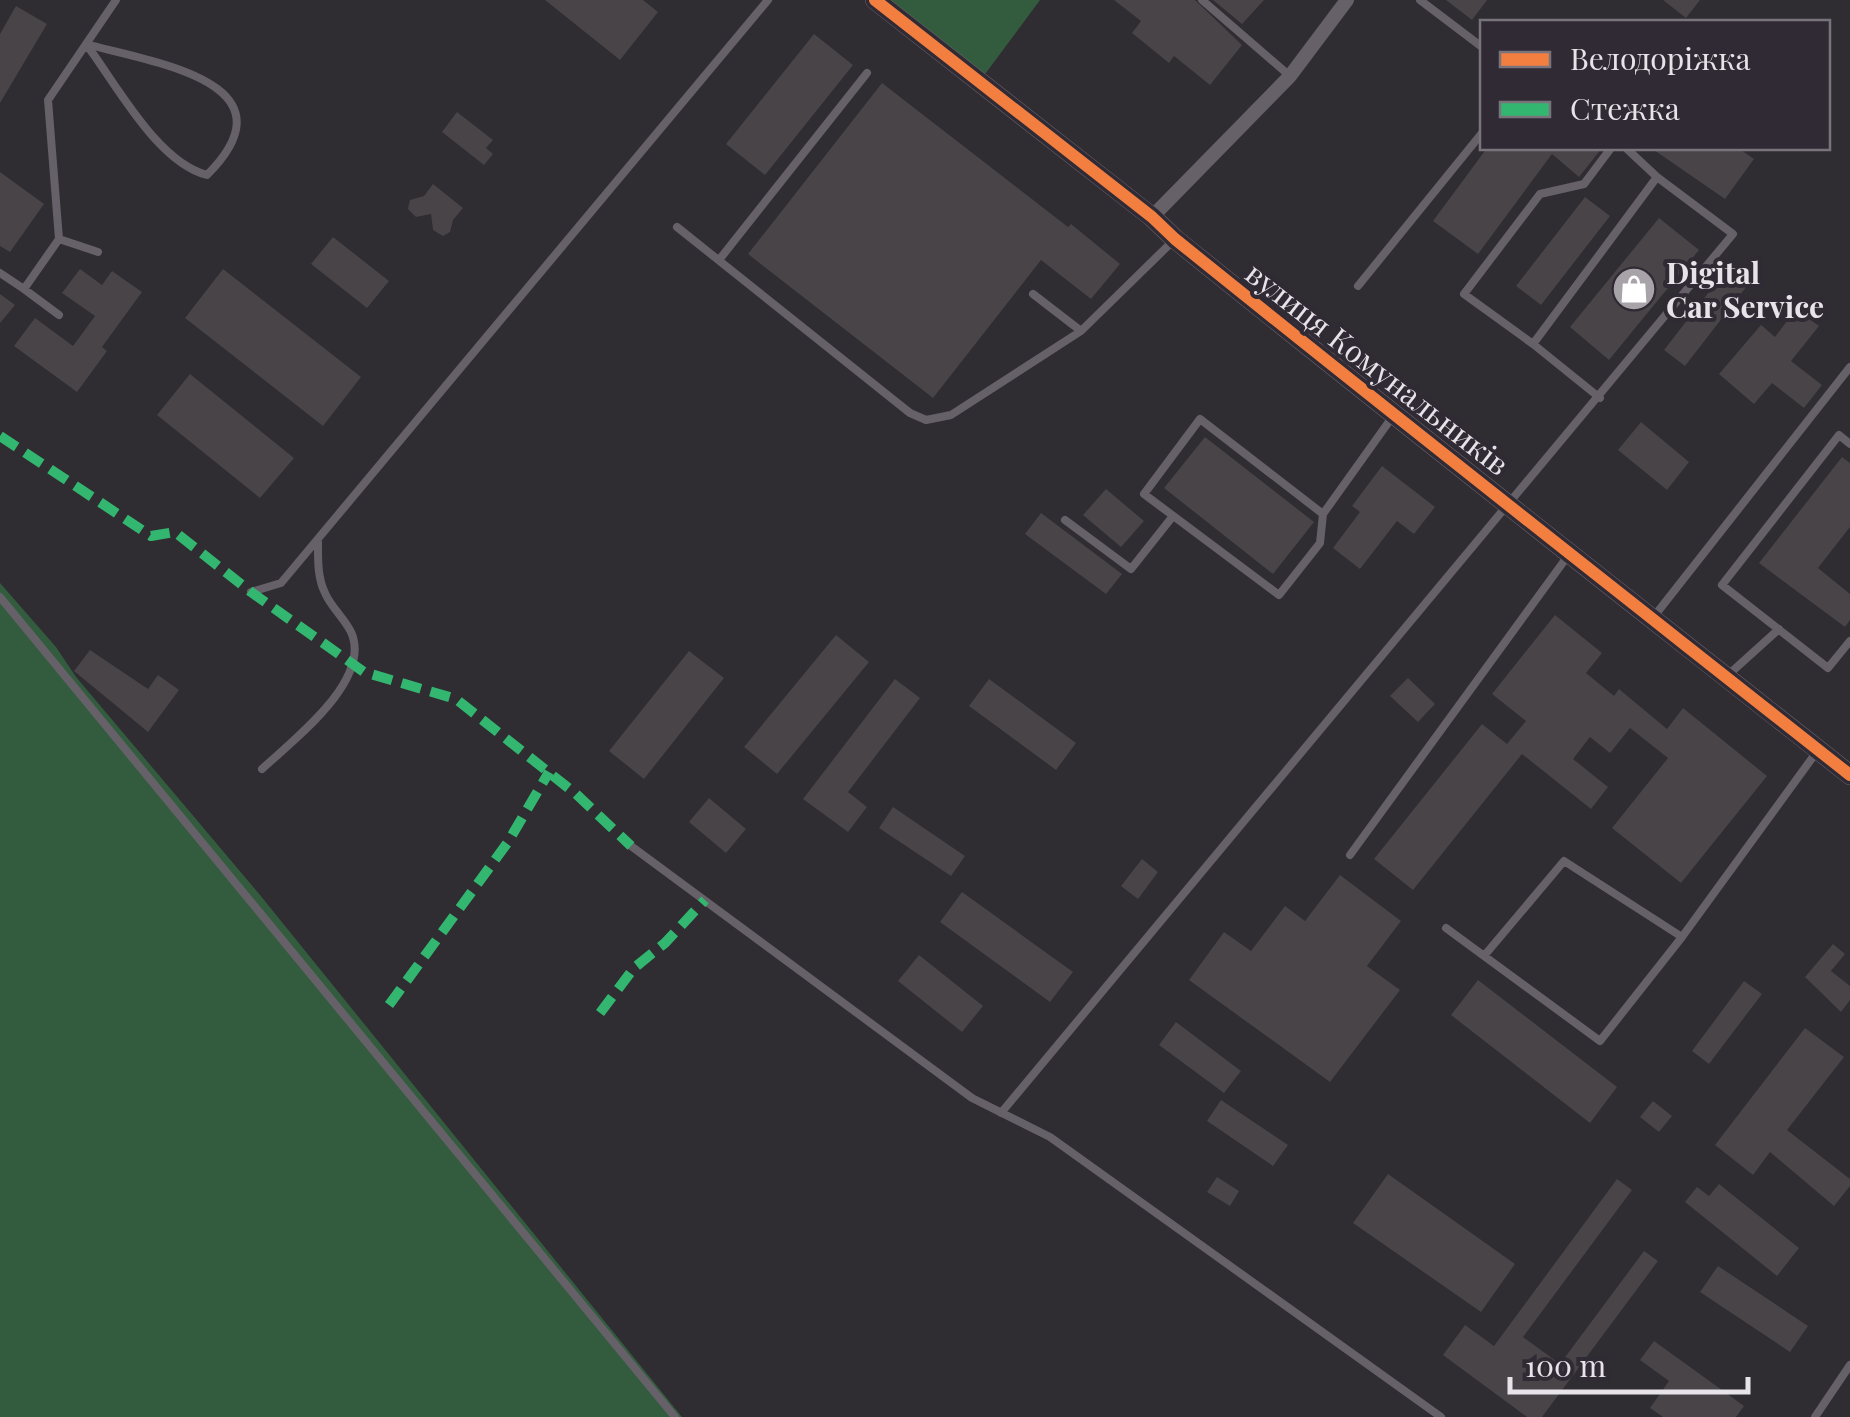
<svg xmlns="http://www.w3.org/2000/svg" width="1850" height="1417" viewBox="0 0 1850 1417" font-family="'Playfair Display',serif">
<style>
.green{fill:#335c3f}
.building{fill:#484448}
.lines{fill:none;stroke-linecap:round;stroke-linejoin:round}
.lane{stroke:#666168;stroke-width:8}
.street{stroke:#666168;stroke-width:14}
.secondary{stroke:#69636c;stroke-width:20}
.quiet{stroke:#33b770;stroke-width:10;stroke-dasharray:20 10;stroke-linecap:butt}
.cycleway-casing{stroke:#302a34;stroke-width:19}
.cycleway{stroke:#f27e40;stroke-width:12}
.labels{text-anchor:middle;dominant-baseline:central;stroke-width:8;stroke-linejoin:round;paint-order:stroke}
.poi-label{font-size:30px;font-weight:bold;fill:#e7e3e9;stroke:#302a34;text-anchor:start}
.street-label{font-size:30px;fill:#e7e3e9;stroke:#302a34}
</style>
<rect width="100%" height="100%" fill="#2f2c32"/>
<path class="green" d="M870 0H1040L977 85Z
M0 583 56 647 76 677 260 895 682 1417H0Z"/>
<path class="building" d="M545 0H643L658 12 620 60Z
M1114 0H1195L1242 45 1210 85 1174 56 1169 63 1132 33 1141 21Z
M1213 0H1264L1242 24Z
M1446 0H1487L1472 20Z
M1663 0H1700L1686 18Z
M16 6 47 24 0 103V34Z
M814 34 853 65 765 175 726 144Z
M882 83 1068 227 1071 224 1120 264 1091 299 1041 260 933 398 748 254Z
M457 112 493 140 486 148 493 154 484 165 442 132Z
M1487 148H1602L1579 177 1552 154 1478 254 1433 221Z
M1651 148H1738L1754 159 1725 199Z
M0 172 44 204 10 252 0 246Z
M433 184 463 208 453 220 450 232 443 236 433 230 431 214 416 217 408 209 410 200 424 196Z
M1585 197 1610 216 1541 305 1516 286Z
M1659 218 1699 250 1609 360 1570 327Z
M333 237 389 281 367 308 311 264Z
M80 269 102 285 112 271 142 292 102 347 107 351 77 392 14 346 35 318 73 346 95 316 62 293Z
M223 269 361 377 323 426 185 318Z
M1726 270 1747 286 1685 366 1664 350Z
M0 294 15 305 0 323Z
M1796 309 1819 326 1791 361 1822 385 1804 408 1772 383 1754 404 1719 374 1761 325 1775 337Z
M190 374 294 458 260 498 157 415Z
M1641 422 1689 462 1667 490 1618 450Z
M1205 437 1314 522 1273 574 1164 488Z
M1842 457 1850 463V527L1818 568 1850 594V620L1845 627 1759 563Z
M1382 466 1435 507 1414 534 1397 521 1360 569 1333 548 1360 512 1352 506Z
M1106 489 1144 521 1121 547 1083 515Z
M1041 513 1122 574 1106 594 1025 534Z
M1555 615 1602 653 1586 673 1614 696 1619 689 1667 729 1683 708 1767 776 1681 883 1612 828 1668 758 1630 728 1610 753 1590 737 1573 759 1608 787 1591 809 1522 754 1413 890 1374 859 1482 724 1507 744 1526 721 1492 694Z
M836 635 869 662 777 774 744 747Z
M90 650 148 689 158 675 179 690 148 732 74 671Z
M689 651 724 678 644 779 609 751Z
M1408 678 1435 704 1418 722 1390 696Z
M895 679 920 698 848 792 867 807 848 832 803 799Z
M989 679 1076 743 1056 770 969 706Z
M709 798 746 829 726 853 689 822Z
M893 807 965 856 951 876 879 828Z
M1142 859 1158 872 1138 899 1121 886Z
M1340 875 1401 921 1367 966 1400 990 1330 1082 1189 980 1224 932 1251 951 1285 906 1305 921Z
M962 892 1073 972 1050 1002 940 922Z
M1833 944 1845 954 1831 971 1850 986V1000L1841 1012 1805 977Z
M919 955 983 1006 962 1032 898 981Z
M1478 980 1617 1087 1590 1123 1451 1015Z
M1744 981 1762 994 1709 1064 1692 1051Z
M1176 1022 1241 1071 1224 1093 1159 1045Z
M1805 1028 1844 1057 1787 1130 1850 1179V1186L1834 1206 1770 1152 1753 1175 1715 1145Z
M1221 1100 1288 1145 1273 1166 1207 1121Z
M1653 1101 1672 1116 1659 1132 1640 1117Z
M1388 1174 1515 1264 1481 1312 1353 1223Z
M1217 1177 1239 1191 1230 1206 1207 1192Z
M1617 1179 1632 1190 1523 1337 1560 1364 1644 1251 1658 1261 1542 1417H1527L1443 1355 1465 1325 1494 1346Z
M1719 1184 1799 1248 1777 1276 1685 1202 1697 1187 1709 1196Z
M1718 1266 1808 1326 1790 1352 1700 1292Z
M1654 1341 1744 1406 1736 1417H1663L1650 1408 1669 1381 1640 1360Z"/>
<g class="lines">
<path class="lane" d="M1202 0 1290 76
M1420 0 1482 47
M86 44C151 62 300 82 207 175 157 162 117 85 86 44Z
M1611 148 1584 184 1540 194 1464 294 1533 344 1657 177 1626 148
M677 227 910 413 926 420 951 415 1081 331
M59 239 98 252
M719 260 867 73
M0 273 24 289 59 239 48 100 116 0
M1358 286 1482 133
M24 289 59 315
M1033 294 1081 331 1175 239
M1533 344 1600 398
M1850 444 1839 435 1722 585 1828 668 1850 641
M1323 514 1320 543 1279 595 1144 494 1200 419 1323 514 1393 416
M1065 520 1131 569 1173 516
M251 592 281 583 768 0
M0 597 675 1417
M1652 619 1850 367
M1727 676 1779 629
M262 769C292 741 373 680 351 632 344 618 331 607 325 593 317 577 318 557 318 539
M631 846 972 1098 1050 1137 1441 1417
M1350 855 1567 557
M1446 928 1600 1041 1682 937 1818 750
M1484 956 1564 861 1682 937
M1001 1113 1733 234 1657 177
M1815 1417 1850 1365"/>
<path class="street" d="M1152 217 1290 76 1347 0"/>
<path class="secondary" d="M875 0 1152 217 1175 239C1399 420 1625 597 1850 775"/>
<path class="quiet" d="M0 436 151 536 175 532 251 592 364 672 456 699 576 794 631 846
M389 1005 508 842 549 772
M600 1013 634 968 665 943 705 900"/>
<g class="cycleway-casing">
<path id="cycleway" d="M875 0 1152 217 1175 239C1399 420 1625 597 1850 775"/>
</g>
<use href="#cycleway" class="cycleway"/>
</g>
<defs>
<g id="shop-disc" transform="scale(2.25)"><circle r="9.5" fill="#a7a3a9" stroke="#302a34"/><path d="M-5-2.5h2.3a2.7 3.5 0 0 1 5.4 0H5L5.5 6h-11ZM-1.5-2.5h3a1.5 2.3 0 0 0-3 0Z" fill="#fff"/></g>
</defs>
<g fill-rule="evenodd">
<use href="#shop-disc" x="1634" y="289"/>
</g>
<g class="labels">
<g class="poi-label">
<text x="1666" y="272">Digital<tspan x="1666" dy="34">Car Service</tspan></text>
</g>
<g class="street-label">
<text transform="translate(1378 368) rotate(38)">вулиця Комунальників</text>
</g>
</g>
<rect x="1480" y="20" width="350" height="130" fill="#302a34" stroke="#79747c" stroke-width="2.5"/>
<rect x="1500" y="52" width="50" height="15" fill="#f27e40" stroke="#79747c" stroke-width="2.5"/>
<text x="1570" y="70" font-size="30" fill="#e7e3e9">Велодоріжка</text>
<rect x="1500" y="102" width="50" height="15" fill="#33b770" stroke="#79747c" stroke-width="2.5"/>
<text x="1570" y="120" font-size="30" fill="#e7e3e9">Стежка</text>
<path d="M1510 1377v15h238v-15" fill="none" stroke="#e7e3e9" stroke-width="5"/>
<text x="1525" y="1377" font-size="30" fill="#e7e3e9" stroke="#302a34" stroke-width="8" paint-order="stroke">100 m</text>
</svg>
